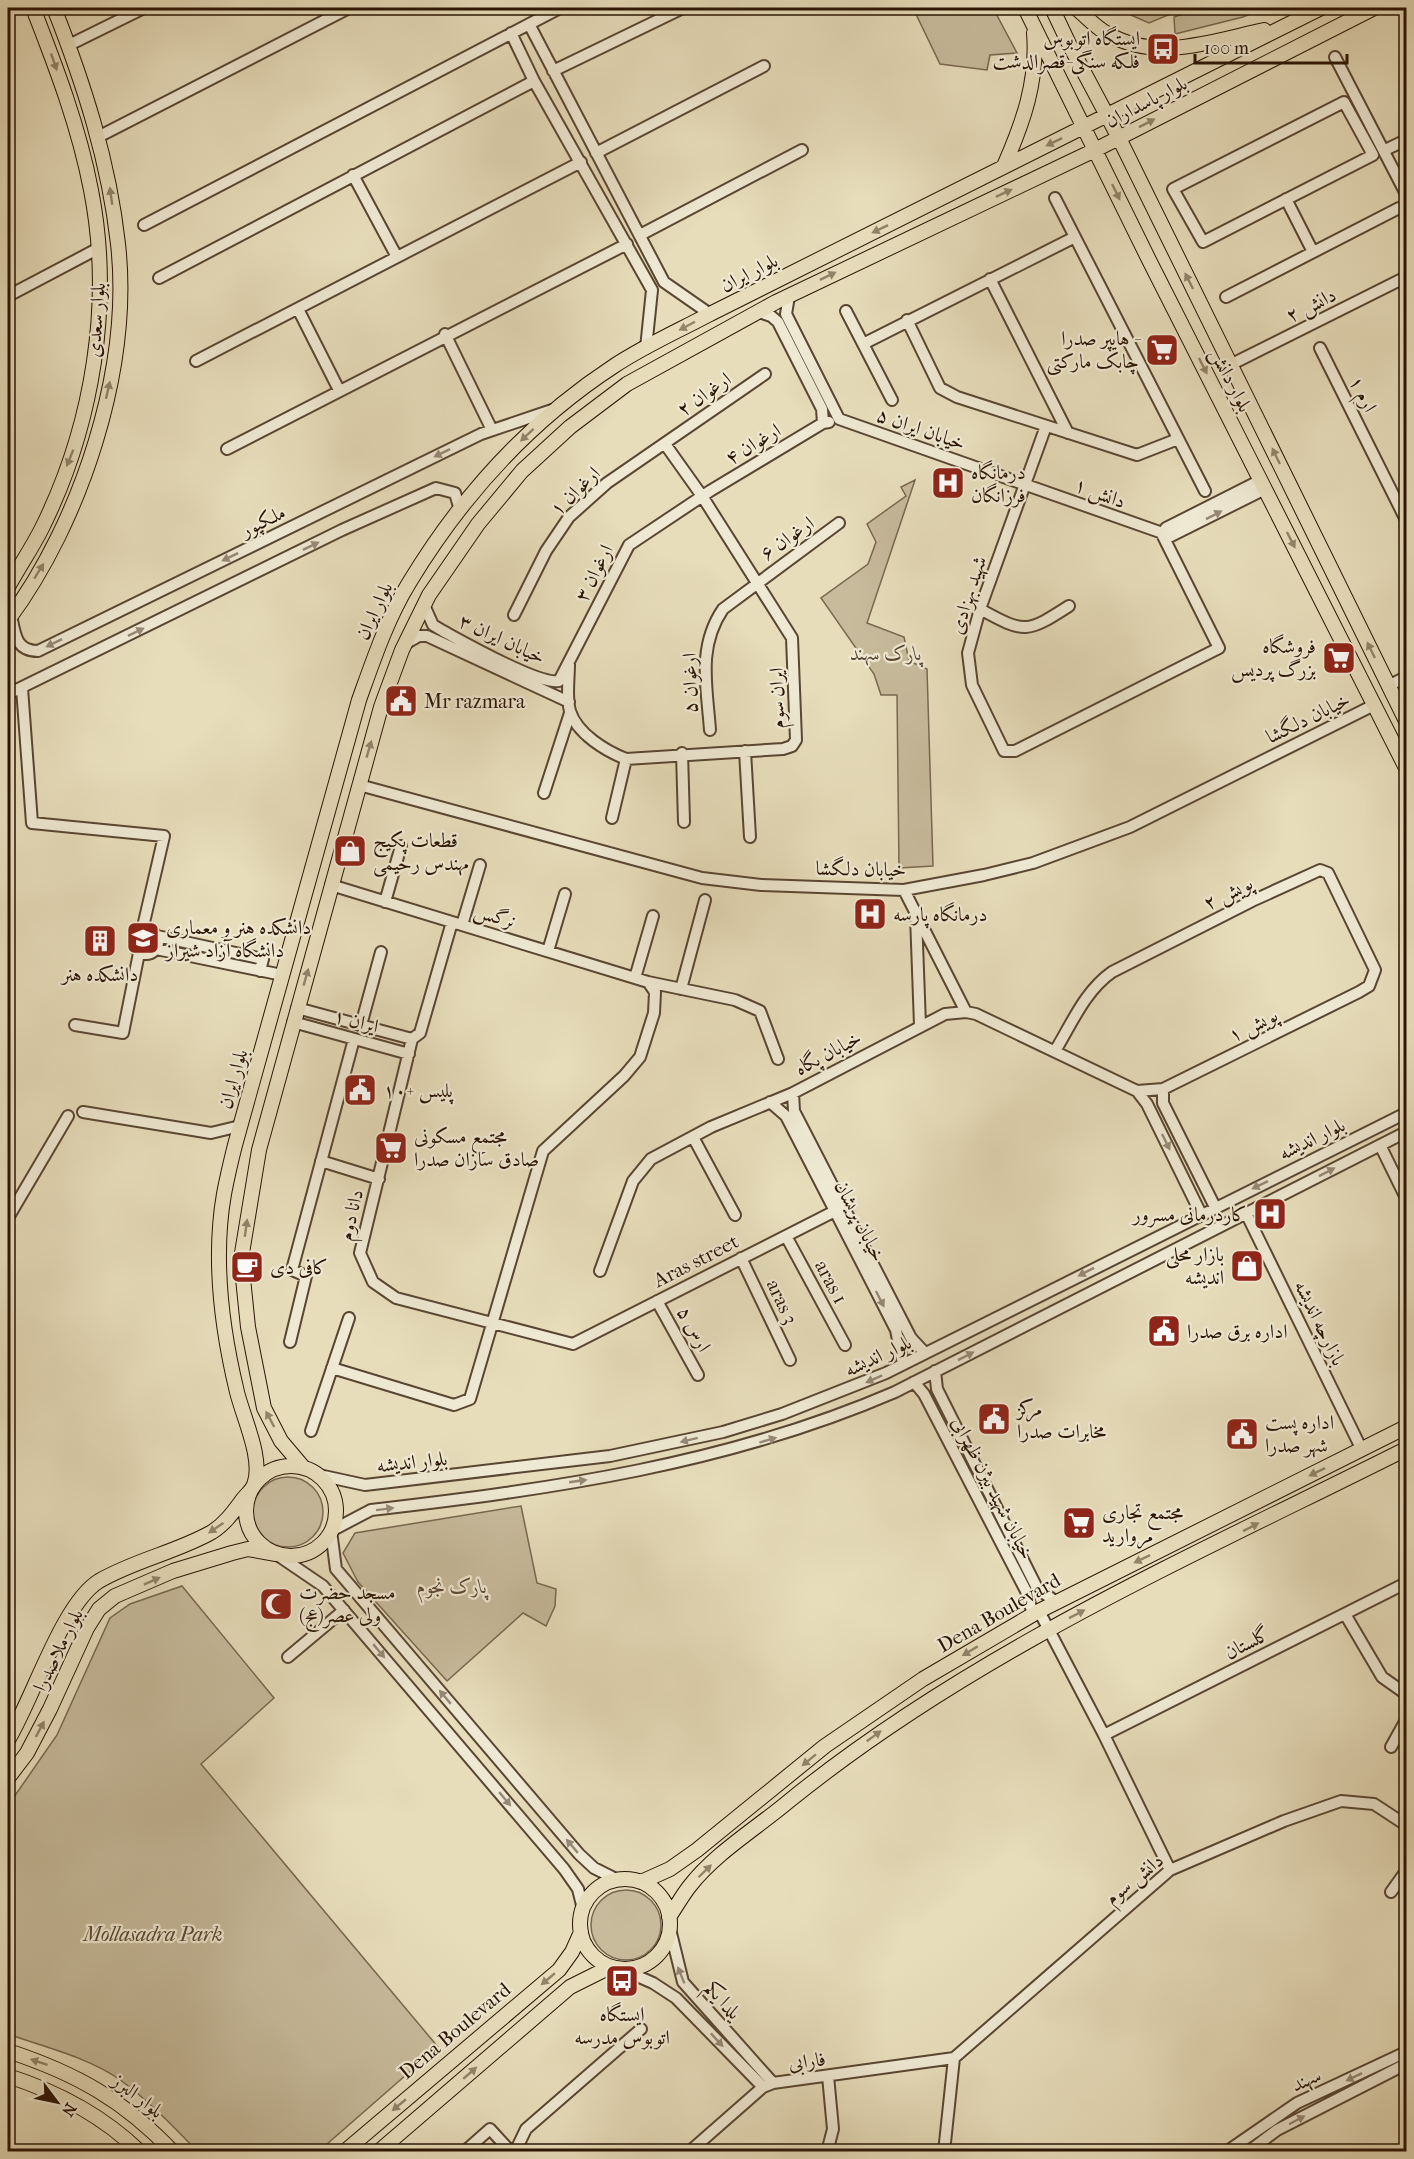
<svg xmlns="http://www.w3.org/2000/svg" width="1414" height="2159" viewBox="0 0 1414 2159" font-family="'IM FELL French Canon',Amiri,serif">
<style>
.green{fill:#c7bb9c;stroke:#786850;stroke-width:1.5}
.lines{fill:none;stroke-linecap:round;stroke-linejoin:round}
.minor-casing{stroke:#594632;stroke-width:14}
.major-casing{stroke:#2a1404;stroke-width:16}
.minor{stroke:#efe9d3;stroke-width:10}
.major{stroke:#e7ddbb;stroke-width:14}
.oneway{fill:#928369}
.oneway2{fill:#968976}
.labels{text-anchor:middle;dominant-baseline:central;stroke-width:4.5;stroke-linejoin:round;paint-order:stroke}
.poi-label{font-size:20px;fill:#2a1404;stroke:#efe9d3;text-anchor:start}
.street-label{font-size:20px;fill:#2a1404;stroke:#efe9d3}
.park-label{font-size:20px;font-style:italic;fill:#594632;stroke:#efe9d3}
</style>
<rect width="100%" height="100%" fill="#e7ddbb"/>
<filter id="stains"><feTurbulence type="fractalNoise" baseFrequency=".00333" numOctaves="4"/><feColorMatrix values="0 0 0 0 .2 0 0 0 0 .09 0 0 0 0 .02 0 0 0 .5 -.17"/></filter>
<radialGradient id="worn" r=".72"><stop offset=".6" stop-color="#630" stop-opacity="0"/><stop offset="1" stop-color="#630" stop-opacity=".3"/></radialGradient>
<path class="green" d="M913 8H993L1017 53 990 55 987 70 940 64Z
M1115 8H1185L1149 23Z
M1201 8H1265L1243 17 1175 34 1174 17Z
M915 480 867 623 904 637 909 661 927 669 933 866 899 868 897 695H881L874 674 821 598 868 564 876 542 867 524 906 496 901 487Z
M253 1512a35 35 0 1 1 70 0a35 35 0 1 1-70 0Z
M521 1506 537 1583 556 1589 555 1606 546 1626 523 1613 447 1681 358 1582 343 1553 355 1533Z
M182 1586 274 1698 201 1764 438 2047 319 2151H197C173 2126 148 2100 119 2079 87 2057 44 2047 8 2034V1801L14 1797 57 1735 110 1618 130 1604Z
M591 1925a35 35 0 1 1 70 0a35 35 0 1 1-70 0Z"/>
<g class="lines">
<g class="minor-casing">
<path id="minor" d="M529 24 664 282 710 314
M511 33 534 81 652 290 646 348
M69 45 144 8
M1335 57 1406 194
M553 71 683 8
M1344 102 1373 155 1203 242 1173 189Z
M98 137 349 8
M1385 150 1406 140
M596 153 764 66
M353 175 397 257
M1055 198 1205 491
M1286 199 1313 252
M144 225 560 8
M640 235 802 150
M159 278 534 81
M990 279 1068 433
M8 296 99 248
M789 296 786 314 839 419 1171 536 1265 489
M1226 297 1399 208
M298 309 339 390
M846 311 892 400
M759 312 771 316 778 322 822 409 823 423 829 422
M907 320 940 388 957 397 1137 455 1178 439
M445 334 492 430
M863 344 1075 237
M1320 348 1406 520
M196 361 581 162
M1232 364 1406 277
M1046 426 980 609 968 653 972 685 1004 751H1015L1219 648 1162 534
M227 449 627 244
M1162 534 1166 528 1261 480
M424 605 433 625 443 631C465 643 539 685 559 681L629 545 710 491 823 423
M980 609C1025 634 1027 633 1069 606
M11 615C15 635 16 651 38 651L481 434 552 410
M514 615 546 551 569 517 607 483 765 374
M405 644 419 636H427L569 702
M569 664C569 679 566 698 570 711 577 734 606 751 626 759L783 749 792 746 796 740 792 638 702 496 665 444
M1388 686 1406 677
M22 688 32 823 164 836 142 931
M8 694 342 530 436 488 455 493 460 510
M710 730C707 687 697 647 723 609L839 523
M745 751 750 837
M682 753 684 822
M359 785 702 878 761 885 904 890 984 875 1033 863 1130 827 1374 705
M544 793 570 713
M612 818 626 759
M331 885 648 982 735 1000 760 1011 778 1059
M904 890 966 1012
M385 902 401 846
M916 916 920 1025
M452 922 420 1033 412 1039 360 1253 373 1282 396 1298 573 1344 835 1211
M462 925 480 865
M134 942a12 12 0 1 1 24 0a12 12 0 1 1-24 0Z
M157 936 263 959 260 971
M156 949 282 975
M548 951 565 894
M635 978 653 916
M681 989 705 900
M297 1008 412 1039
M293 1022 409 1054
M75 1025 123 1033 139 953
M361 1025 381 952
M1163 1089V1103L1215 1207
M1137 1091 1147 1104 1201 1214
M793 1093 794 1111 911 1338 925 1353
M770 1102 786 1116 835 1211 896 1330 903 1364
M83 1112 211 1133 240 1126
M693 1137 735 1215
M1380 1145 1406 1198
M321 1161 379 1179
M1246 1213 1362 1450
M8 1218 68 1116
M786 1236 845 1345
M741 1258 790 1360
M600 1271 633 1181 651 1159 711 1127 793 1093 945 1014 966 1012 976 1014 1137 1091 1163 1089 1359 992 1369 986 1375 970 1328 873 1320 870 1252 901 1112 972C1085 991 1072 1023 1055 1051
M657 1301 698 1375
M290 1342 306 1276 292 1270 354 1039
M332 1368 454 1405 470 1399 543 1151 624 1076 640 1057 654 1013 655 992 648 982
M935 1371 937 1389 1037 1588 1056 1602
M914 1382 924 1394 1026 1591 1033 1614
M311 1431 349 1318
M319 1475 365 1485 610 1456 723 1432 782 1414 886 1373 1406 1113
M276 1554 323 1586 564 1869 578 1889 583 1909
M1039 1611 1104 1735 1170 1870
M1345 1614 1382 1677 1406 1694
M288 1657 344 1610
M1104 1735 1406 1583
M1391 1747 1406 1720
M618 1880 594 1868 579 1854 336 1569 331 1531 371 1510C552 1489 726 1465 895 1392L1406 1132
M1391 1892 1406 1871
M670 1929 683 1982 773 2083
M621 1969 653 1983 676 1998 763 2087
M954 2058 1170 1870 1284 1821 1341 1801 1374 1804 1406 1825
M464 2152 490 2129 511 2152
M515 2152 526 2129 641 2029
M689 2152 763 2087 773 2083 954 2058
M827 2152 833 2129 828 2076
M944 2152 954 2058
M1226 2152 1297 2103 1406 2052
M1248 2152 1277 2130 1406 2064"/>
</g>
<g class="major-casing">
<path id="major" d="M1025 8 1149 260 1406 768
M1052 8 1070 46 1119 138 1406 721
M1076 8C1086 16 1096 28 1108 34 1157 62 1213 41 1264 30
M1004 166C1023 123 1038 81 1034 33
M8 587C19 567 32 548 42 528 93 425 113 302 91 190 79 127 56 67 33 8
M8 620C81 522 132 368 118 244 109 162 84 84 54 8
M246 1511a45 45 0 1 1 90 0a45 45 0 1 1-90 0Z
M303 1467 281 1441 264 1408 248 1327 241 1259 259 1150 381 707 402 650 429 595 478 524 522 471 570 427 627 384 776 302 1095 150 1374 8
M8 1740C33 1699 62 1604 99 1581 135 1560 177 1552 212 1532 225 1524 234 1511 243 1499 246 1495 252 1490 254 1485 264 1460 243 1417 237 1392 222 1330 213 1257 224 1194 227 1178 231 1161 235 1145L359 700C373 661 387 619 409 583 461 497 530 421 614 366 644 346 678 331 710 314L1321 8
M8 1778 27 1753 50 1709 87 1628 99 1609 115 1596 173 1571 232 1553 248 1549 276 1554
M580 1924a45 45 0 1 1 90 0a45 45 0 1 1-90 0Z
M641 1882 670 1869 697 1850 825 1746 923 1679 1039 1611 1406 1427
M669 1917C676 1907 682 1896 689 1887 715 1853 757 1828 789 1801 974 1651 1195 1555 1406 1449
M8 2051C75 2073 124 2100 173 2152
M8 2076C58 2092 102 2115 140 2152
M344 2152 559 1970 572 1952 581 1932
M378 2152 570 1987 610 1967"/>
</g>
<use href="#minor" class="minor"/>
<use href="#major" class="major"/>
</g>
<defs><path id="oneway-solid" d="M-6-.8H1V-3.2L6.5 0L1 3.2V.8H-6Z" transform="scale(1.5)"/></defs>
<g class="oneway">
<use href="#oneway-solid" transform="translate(54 62) rotate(71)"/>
<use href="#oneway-solid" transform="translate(1147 123) rotate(-27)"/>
<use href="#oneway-solid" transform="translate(1054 142) rotate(154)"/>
<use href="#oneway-solid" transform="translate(1116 192) rotate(64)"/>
<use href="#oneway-solid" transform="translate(1004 193) rotate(-25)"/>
<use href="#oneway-solid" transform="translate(111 196) rotate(-98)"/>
<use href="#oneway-solid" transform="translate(880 229) rotate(154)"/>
<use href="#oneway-solid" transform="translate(828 276) rotate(-26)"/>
<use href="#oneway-solid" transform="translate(1189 281) rotate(-117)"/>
<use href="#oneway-solid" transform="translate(687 326) rotate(152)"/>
<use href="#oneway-solid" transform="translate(1203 366) rotate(63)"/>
<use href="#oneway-solid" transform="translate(108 390) rotate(-77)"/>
<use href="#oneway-solid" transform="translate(527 435) rotate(137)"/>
<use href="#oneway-solid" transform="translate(1276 456) rotate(-116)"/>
<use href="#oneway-solid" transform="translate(70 458) rotate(112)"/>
<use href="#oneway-solid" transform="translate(1291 540) rotate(63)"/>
<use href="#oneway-solid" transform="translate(39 571) rotate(-58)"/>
<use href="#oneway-solid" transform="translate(1371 650) rotate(-116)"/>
<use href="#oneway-solid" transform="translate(369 749) rotate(-74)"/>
<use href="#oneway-solid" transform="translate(306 977) rotate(-74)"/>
<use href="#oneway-solid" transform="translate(246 1228) rotate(-82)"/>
<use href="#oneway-solid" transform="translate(270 1419) rotate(-118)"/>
<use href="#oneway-solid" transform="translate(1317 1472) rotate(154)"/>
<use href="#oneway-solid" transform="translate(1251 1527) rotate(-27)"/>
<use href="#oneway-solid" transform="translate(216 1528) rotate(146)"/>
<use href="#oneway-solid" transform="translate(1142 1559) rotate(154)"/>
<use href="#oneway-solid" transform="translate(152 1581) rotate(-24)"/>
<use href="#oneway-solid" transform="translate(1077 1614) rotate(-27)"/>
<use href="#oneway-solid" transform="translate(970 1651) rotate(149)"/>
<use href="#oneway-solid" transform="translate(40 1729) rotate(-62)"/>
<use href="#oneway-solid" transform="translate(874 1736) rotate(-36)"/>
<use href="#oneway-solid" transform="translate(809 1760) rotate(141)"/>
<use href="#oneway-solid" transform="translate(705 1871) rotate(-44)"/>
<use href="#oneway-solid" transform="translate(548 1979) rotate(140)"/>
<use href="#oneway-solid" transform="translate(39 2062) rotate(-162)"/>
<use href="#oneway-solid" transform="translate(470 2073) rotate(-41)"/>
<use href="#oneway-solid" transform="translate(399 2105) rotate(140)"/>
</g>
<g class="oneway2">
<use href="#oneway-solid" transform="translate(442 453) rotate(154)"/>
<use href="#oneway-solid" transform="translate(1214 515) rotate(-27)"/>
<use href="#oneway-solid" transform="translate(311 546) rotate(-26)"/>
<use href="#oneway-solid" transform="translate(230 557) rotate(154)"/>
<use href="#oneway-solid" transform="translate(136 632) rotate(-26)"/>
<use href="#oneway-solid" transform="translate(54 643) rotate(154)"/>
<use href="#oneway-solid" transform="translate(1166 1142) rotate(64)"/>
<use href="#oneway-solid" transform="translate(1327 1172) rotate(-27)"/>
<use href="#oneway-solid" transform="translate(1260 1185) rotate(154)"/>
<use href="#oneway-solid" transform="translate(1086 1272) rotate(153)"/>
<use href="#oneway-solid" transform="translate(880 1299) rotate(63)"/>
<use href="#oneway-solid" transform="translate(966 1356) rotate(-27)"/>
<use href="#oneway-solid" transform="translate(874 1379) rotate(156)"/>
<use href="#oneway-solid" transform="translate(689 1440) rotate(166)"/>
<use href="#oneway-solid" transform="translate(768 1440) rotate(-17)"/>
<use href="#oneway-solid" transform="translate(578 1481) rotate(-8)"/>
<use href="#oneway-solid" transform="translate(385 1509) rotate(-7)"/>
<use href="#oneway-solid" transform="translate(379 1651) rotate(50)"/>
<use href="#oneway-solid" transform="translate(445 1697) rotate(-130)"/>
<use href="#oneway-solid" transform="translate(505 1799) rotate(50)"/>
<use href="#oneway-solid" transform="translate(572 1846) rotate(-130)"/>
<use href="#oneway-solid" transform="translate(681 1975) rotate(-112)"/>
<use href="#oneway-solid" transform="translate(717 2040) rotate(47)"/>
<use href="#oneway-solid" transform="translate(1354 2077) rotate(154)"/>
<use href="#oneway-solid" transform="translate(1297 2120) rotate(-28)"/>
</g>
<defs>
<g id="bus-square" transform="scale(1.725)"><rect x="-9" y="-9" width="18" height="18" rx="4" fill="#8f2418" stroke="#efe9d3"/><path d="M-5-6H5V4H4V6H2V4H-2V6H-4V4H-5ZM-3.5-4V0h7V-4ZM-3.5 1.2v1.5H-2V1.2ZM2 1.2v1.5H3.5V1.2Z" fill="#fff"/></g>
<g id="supermarket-square" transform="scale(1.725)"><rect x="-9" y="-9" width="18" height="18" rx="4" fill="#8f2418" stroke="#efe9d3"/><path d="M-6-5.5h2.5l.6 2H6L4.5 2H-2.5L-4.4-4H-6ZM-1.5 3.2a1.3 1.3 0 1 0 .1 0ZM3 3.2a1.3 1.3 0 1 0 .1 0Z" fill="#fff"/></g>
<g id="hospital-square" transform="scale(1.725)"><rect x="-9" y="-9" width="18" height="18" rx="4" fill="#8f2418" stroke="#efe9d3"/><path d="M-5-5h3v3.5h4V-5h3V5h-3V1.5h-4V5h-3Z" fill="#fff"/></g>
<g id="civic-square" transform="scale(1.725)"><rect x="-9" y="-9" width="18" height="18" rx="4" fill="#8f2418" stroke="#efe9d3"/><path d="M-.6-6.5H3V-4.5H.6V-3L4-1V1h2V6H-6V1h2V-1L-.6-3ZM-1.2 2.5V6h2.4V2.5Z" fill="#fff"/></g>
<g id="shop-square" transform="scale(1.725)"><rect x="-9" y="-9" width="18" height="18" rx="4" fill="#8f2418" stroke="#efe9d3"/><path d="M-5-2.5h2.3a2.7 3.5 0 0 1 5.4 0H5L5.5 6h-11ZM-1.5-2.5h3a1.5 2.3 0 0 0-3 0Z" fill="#fff"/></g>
<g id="university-square" transform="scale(1.725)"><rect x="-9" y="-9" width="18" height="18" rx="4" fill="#8f2418" stroke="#efe9d3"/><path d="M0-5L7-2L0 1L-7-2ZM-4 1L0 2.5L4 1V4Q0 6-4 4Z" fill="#fff"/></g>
<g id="building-square" transform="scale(1.725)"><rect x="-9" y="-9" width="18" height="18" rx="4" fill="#8f2418" stroke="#efe9d3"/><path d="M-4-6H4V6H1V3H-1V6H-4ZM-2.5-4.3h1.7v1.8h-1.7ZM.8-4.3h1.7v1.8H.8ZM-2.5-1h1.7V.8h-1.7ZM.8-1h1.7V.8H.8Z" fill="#fff"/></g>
<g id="cafe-square" transform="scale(1.725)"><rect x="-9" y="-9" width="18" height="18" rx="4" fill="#8f2418" stroke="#efe9d3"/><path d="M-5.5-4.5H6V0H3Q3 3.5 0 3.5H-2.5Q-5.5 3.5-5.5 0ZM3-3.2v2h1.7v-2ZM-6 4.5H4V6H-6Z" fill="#fff"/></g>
<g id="mosque-square" transform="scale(1.725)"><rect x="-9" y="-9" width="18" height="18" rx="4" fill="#8f2418" stroke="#efe9d3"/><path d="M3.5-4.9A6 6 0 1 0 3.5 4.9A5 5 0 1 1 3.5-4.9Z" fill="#fff"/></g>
</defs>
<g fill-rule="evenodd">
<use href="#bus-square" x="1163" y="49"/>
<use href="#supermarket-square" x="1162" y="350"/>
<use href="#hospital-square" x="948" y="483"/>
<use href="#supermarket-square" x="1339" y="658"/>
<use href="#civic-square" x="401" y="701"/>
<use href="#shop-square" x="350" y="851"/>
<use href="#hospital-square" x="870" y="914"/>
<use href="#university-square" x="143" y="938"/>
<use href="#building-square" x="100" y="941"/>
<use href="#civic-square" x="360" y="1090"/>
<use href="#supermarket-square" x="391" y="1148"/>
<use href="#hospital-square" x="1270" y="1214"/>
<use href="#shop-square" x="1247" y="1266"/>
<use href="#cafe-square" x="247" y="1267"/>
<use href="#civic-square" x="1164" y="1331"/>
<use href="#civic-square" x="994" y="1419"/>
<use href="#civic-square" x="1242" y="1434"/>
<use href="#supermarket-square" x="1079" y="1523"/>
<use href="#mosque-square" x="276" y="1604"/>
<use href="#bus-square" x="622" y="1981"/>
</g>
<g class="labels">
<g class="poi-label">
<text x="1140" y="38" text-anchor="end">ایستگاه اتوبوس<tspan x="1140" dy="23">فلکه سنگی-قصرالدشت</tspan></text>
<text x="1139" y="338" text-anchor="end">هایپر صدرا -<tspan x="1139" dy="23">چابک مارکتی</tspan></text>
<text x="971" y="472">درمانگاه<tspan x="971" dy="23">فرزانگان</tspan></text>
<text x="1316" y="646" text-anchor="end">فروشگاه<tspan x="1316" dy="23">بزرگ پردیس</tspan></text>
<text x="424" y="701">Mr razmara</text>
<text x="373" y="840">قطعات پکیج<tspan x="373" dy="23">مهندس رحیمی</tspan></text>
<text x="893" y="914">درمانگاه پارسه</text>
<text x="166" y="927">دانشکده هنر و معماری<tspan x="166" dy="23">دانشگاه آزاد شیراز</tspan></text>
<text x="100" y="974" text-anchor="middle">دانشکده هنر</text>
<text x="383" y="1090">پلیس +۱۰</text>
<text x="414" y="1136">مجتمع مسکونی<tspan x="414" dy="23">صادق سازان صدرا</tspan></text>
<text x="1247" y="1214" text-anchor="end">کاردرمانی مسرور</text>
<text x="1224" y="1254" text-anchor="end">بازار محلی<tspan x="1224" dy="23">اندیشه</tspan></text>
<text x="270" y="1267">کافی دی</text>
<text x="1187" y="1331">اداره برق صدرا</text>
<text x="1017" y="1408">مرکز<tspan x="1017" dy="23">مخابرات صدرا</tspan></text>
<text x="1265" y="1422">اداره پست<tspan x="1265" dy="23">شهر صدرا</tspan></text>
<text x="1102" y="1512">مجتمع تجاری<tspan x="1102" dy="23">مروارید</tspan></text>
<text x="299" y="1592">مسجد حضرت<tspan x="299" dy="23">ولی عصر(عج)</tspan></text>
<text x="622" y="2014" text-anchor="middle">ایستگاه<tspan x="622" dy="23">اتوبوس مدرسه</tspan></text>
</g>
<g class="street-label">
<text transform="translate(1146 102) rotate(-27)">بلوار پاسداران</text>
<text transform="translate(749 273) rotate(-27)">بلوار ایران</text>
<text transform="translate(1311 305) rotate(-26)">دانش ۲</text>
<text transform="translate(96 320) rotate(-86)">بلوار سعدی</text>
<text transform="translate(1231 380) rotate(63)">بلوار دانش</text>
<text transform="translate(704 394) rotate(-35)">ارغوان ۲</text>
<text transform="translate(1363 394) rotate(63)">ارم ۱</text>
<text transform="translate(921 429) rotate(19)">خیابان ایران ۵</text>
<text transform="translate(753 444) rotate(-31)">ارغوان ۴</text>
<text transform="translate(575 491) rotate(-44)">ارغوان ۱</text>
<text transform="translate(1100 493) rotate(21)">دانش ۱</text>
<text transform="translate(263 521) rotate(-26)">ملکپور</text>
<text transform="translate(787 538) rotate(-35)">ارغوان ۶</text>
<text transform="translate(594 573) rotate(-63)">ارغوان ۳</text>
<text transform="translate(968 595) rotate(-72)">شهید بهزادی</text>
<text transform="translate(374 611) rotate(-65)">بلوار ایران</text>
<text transform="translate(502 639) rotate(25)">خیابان ایران ۳</text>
<text transform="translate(690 683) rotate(-91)">ارغوان ۵</text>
<text transform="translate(777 698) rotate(-91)">ایران سوم</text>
<text transform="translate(1308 718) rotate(-26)">خیابان دلگشا</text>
<text transform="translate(861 869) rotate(1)">خیابان دلگشا</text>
<text transform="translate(1228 893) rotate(-26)">پویش ۲</text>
<text transform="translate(495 916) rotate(17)">نرگس</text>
<text transform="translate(356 1021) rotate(15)">ایران ۱</text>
<text transform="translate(1253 1025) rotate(-26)">پویش ۱</text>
<text transform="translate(828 1053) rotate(-28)">خیابان پگاه</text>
<text transform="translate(233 1079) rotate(-74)">بلوار ایران</text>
<text transform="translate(1312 1139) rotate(-26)">بلوار اندیشه</text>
<text transform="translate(351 1215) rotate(-77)">دانا دوم</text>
<text transform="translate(860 1221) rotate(63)">خیابان پریشان</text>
<text transform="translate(696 1261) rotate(-27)">Aras street</text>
<text transform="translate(831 1282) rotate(62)">aras 1</text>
<text transform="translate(782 1302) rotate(65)">aras 3</text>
<text transform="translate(1320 1323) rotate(64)">بازارچه اندیشه</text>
<text transform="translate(694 1329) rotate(61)">ارس ۵</text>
<text transform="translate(878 1356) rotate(-25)">بلوار اندیشه</text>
<text transform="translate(412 1462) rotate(-6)">بلوار اندیشه</text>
<text transform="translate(993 1488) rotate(63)">خیابان شهید بیژن ظهرابی</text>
<text transform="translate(999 1613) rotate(-30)">Dena Boulevard</text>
<text transform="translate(1247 1643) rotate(-27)">گلستان</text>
<text transform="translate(58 1650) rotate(-64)">بلوار ملاصدرا</text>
<text transform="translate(1134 1879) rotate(-39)">دانش سوم</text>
<text transform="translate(723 2000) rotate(48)">یلدا یکم</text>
<text transform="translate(455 2031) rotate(-40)">Dena Boulevard</text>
<text transform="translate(807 2061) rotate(-7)">فارابی</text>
<text transform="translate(1306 2080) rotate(-25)">سهند</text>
<text transform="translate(138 2096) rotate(38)">بلوار البرز</text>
</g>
<g class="park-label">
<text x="886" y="653">پارک سهند</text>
<text x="452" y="1586">پارک نجوم</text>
<text x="153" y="1934">Mollasadra Park</text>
</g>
</g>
<rect width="1414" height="2159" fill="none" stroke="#e7ddbb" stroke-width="30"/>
<rect x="9" y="9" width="1396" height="2141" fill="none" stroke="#2a1404" stroke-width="3"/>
<rect x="15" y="15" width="1384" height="2129" fill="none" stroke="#2a1404" stroke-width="1.5"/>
<g transform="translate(57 2102) rotate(122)" stroke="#efe9d3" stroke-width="4.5" paint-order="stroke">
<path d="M0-4.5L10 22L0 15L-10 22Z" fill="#2a1404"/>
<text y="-9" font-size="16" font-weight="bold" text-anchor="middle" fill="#2a1404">N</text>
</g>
<path d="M1195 54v9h152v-9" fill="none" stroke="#2a1404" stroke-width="3"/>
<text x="1204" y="54" font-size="18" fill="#2a1404" stroke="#efe9d3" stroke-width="4.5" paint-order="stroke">100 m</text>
<rect width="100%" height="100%" filter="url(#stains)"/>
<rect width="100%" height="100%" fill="url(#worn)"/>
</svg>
